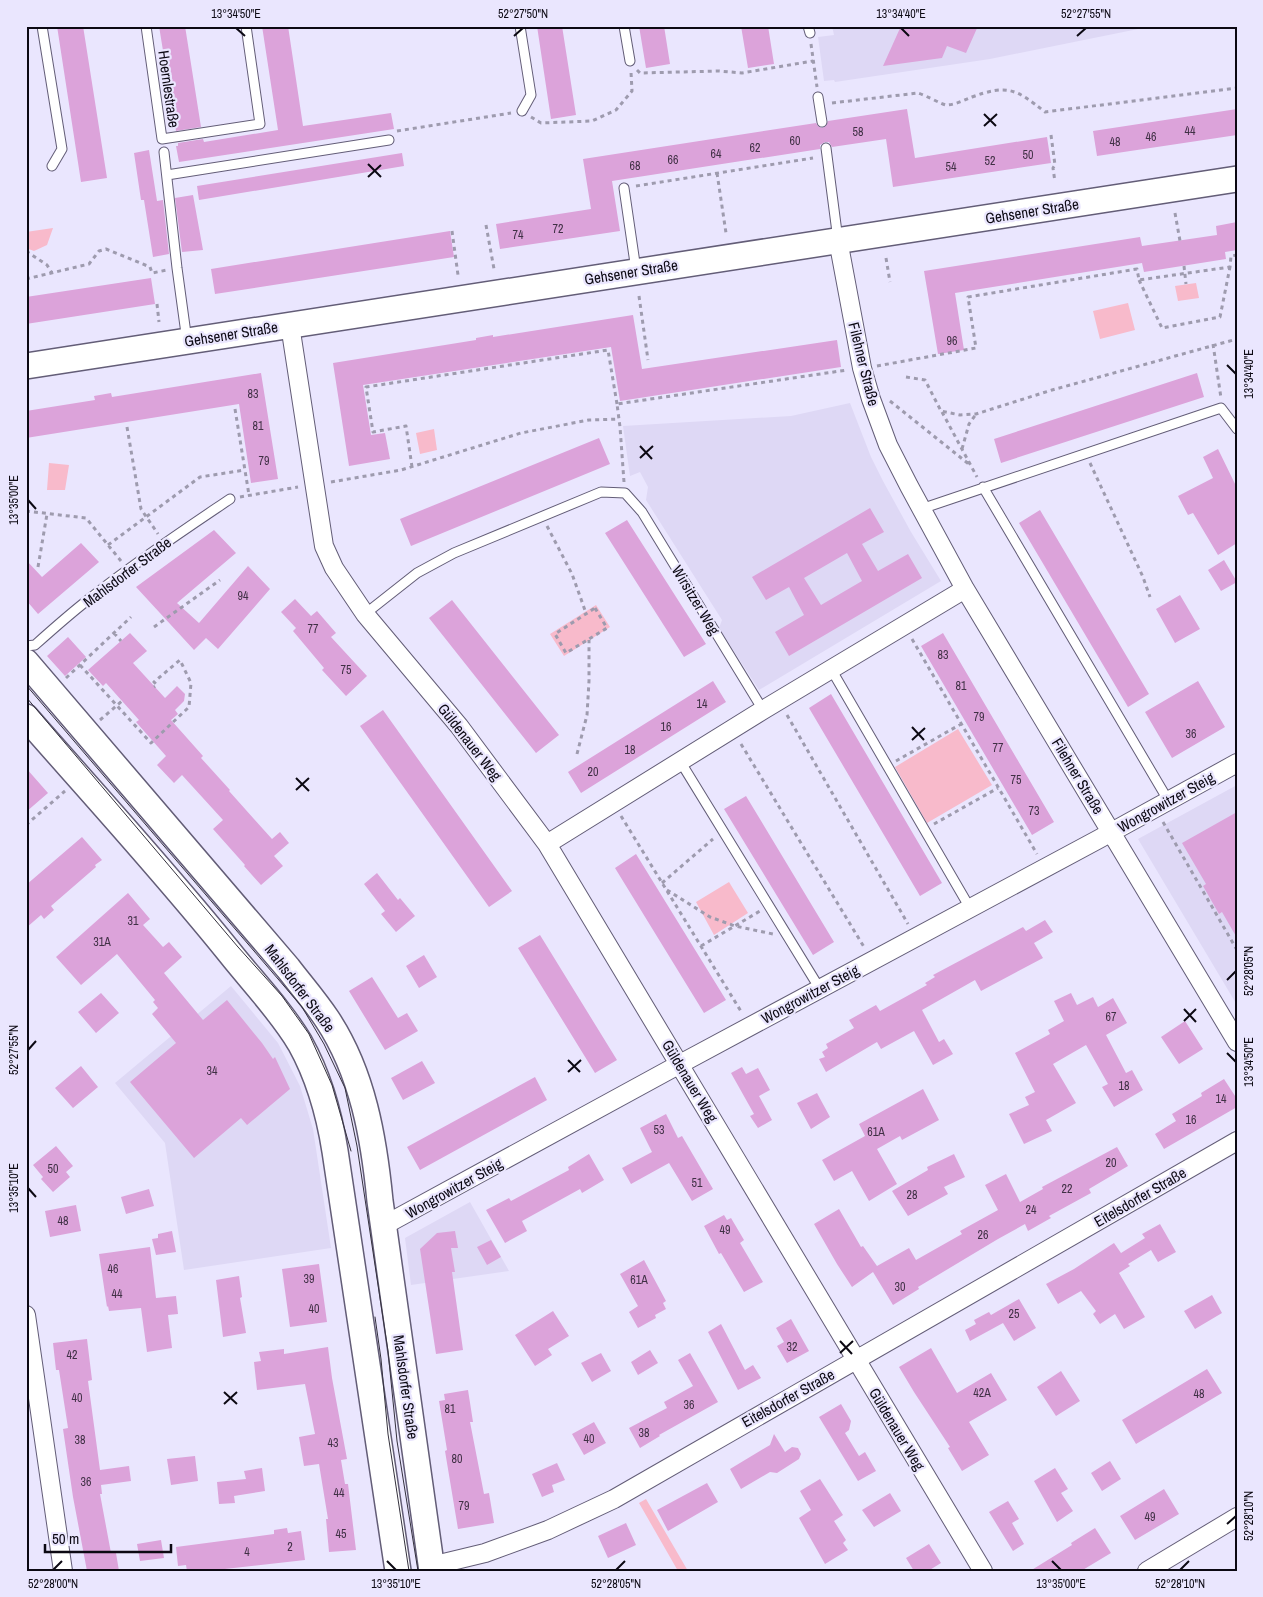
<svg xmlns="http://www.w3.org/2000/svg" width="1263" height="1597" viewBox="0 0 1263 1597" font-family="'Archivo Narrow',sans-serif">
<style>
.built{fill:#ded8f5}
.green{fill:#f8bacb}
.building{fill:#dca3da;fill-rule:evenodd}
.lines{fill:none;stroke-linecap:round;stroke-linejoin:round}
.lane-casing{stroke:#635d77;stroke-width:11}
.street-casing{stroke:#635d77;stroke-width:20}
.secondary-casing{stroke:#635d77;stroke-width:28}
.path{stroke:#9e9bae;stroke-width:3;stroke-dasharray:4 4;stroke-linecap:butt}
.lane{stroke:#fff;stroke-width:9}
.street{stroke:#fff;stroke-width:18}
.secondary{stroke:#fff;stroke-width:25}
.tram{stroke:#34313d;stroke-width:1}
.ticks{fill:none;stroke:#0c0913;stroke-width:2}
.labels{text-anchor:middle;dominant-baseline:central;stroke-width:4.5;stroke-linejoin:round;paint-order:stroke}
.number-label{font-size:12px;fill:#403045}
.street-label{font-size:15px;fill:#0c0913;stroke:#eae6fe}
.neatline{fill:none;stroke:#0c0913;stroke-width:2}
.ticks-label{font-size:12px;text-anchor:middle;fill:#0c0913}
</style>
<rect width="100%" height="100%" fill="#eae6fe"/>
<path class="built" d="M832 26H1153L990 59 835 82 834 80 824 81 818 37 834 35Z
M850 403 871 457 883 481 911 532 941 581 759 690 719 628 722 620 646 500 648 487 640 472 630 476 623 426 791 416Z
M1237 785V1005L1138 839Z
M231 986 278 1043 300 1086 313 1129 331 1248 184 1270 165 1143 115 1083Z
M470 1202 509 1271 411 1285 405 1238Z"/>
<path class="green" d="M53 228 47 245 34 251 26 248V232Z
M1196 283 1199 298 1178 301 1175 286Z
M1128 303 1135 330 1100 339 1093 311Z
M434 429 437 450 420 454 416 433Z
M49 463 69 465 65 490H47Z
M596 605 610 627 564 656 550 634Z
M958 729 992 785 927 823 895 767Z
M729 882 748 913 714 935 696 902Z
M646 1499 688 1571H678L639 1503Z"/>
<path class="building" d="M57 26H83L107 178 81 182Z
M159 26H185L201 127 176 131Z
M262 26H288L303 126 391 113 394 129 179 162 176 146H178V143L203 139 204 142 278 130Z
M537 26H562L576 115 551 119Z
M639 26H664L670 64 646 68Z
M741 26H768L774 64 748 68Z
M901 26H978L966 53 947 46 942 58 883 66Z
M907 109 915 158 1047 137 1051 163 893 187 886 139 832 147 829 142H825L820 145V149L612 181 620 231 500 249 496 224 591 209 583 159 816 123 818 126 822 128 826 126 828 121Z
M1237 109V135L1097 156 1093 131Z
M149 150 157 201 163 200 169 254 153 257 144 200H141L134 153Z
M402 153 404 166 199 200 197 186Z
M193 195 203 250 182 252 175 198Z
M1237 222V250L1225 252 1226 259 1144 272 1142 263 955 293 964 350 938 354 924 271 1140 237 1142 246 1217 235 1216 226Z
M450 231 454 257 215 294 211 269Z
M151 278 155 304 26 324V297Z
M633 315 642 369 837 340 841 367 620 401 611 347 363 385 371 435 385 433 390 459 349 466 333 363 476 340V338L493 335V337Z
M261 373 278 479 251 483 239 404 26 438V411L95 400 94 396 111 393 112 397Z
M1197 373 1204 397 1001 463 994 439Z
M599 438 610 464 411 546 400 519Z
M1218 449 1237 488V543L1218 555 1193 513 1188 515 1178 496 1213 478 1203 457Z
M870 508 884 532 862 544 878 571 908 554 922 578 789 656 775 632 804 615 789 587 766 600 752 577ZM847 553 862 581 821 605 804 578Z
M1040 510 1149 694 1128 707 1019 523Z
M627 520 706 644 684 657 605 533Z
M214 530 236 553 177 603 199 623 248 566 270 589 218 649 206 638 194 650 136 587Z
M81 543 99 562 38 614 26 600V560L42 577Z
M1224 560 1237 582 1221 591 1208 570Z
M1180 595 1200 629 1175 643 1156 609Z
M295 599 311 616 317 611 336 633 331 637 367 676 346 696 322 670 324 668 293 631 296 628 281 612Z
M452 600 559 735 536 753 429 618Z
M130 633 147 651 133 663 165 698 177 686 185 694 184 701 175 710 178 714 171 720 203 756 201 758 230 790 229 791 272 839 280 832 289 843 274 856 283 866 261 885 244 866 245 865 213 829 223 820 182 775 174 783 157 765 166 756 136 722 139 720 106 683 103 686 88 670Z
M943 633 1054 822 1032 835 921 646Z
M68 637 86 657 65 676 47 656Z
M713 681 726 702 581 793 568 772Z
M1198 681 1225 727 1172 758 1145 712Z
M831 694 942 883 920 896 809 708Z
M383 710 512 891 489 907 360 726Z
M26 768 48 793 26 812Z
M746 796 834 942 813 955 724 809Z
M1237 812V938L1222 912 1219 914 1203 886 1206 884 1182 843Z
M82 837 102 860 95 865 96 867 51 906 54 910 44 919 41 915 26 928V885Z
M636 854 726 1000 704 1013 615 868Z
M377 873 398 900 400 898 415 916 396 932 381 914 385 911 364 884Z
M128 893 150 919 143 925 163 947 169 942 182 957 164 973 203 1020 227 1000 262 1043 273 1059 275 1057 290 1089 247 1125 241 1118 194 1158 130 1082 176 1043 152 1014 158 1008 153 1002 155 1000 117 954 81 985 56 957Z
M1045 920 1053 932 1034 943 1043 958 981 991 975 980 922 1010 939 1042 944 1039 953 1054 933 1065 914 1031 881 1049 877 1042 826 1072 819 1059 825 1057 822 1052 828 1048 826 1044 854 1028 849 1020 876 1005 880 1011 927 985 925 983 935 977 933 975 1023 927 1026 931Z
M540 935 617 1060 595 1073 518 948Z
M424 955 437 977 419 988 406 966Z
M372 977 398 1018 407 1013 418 1031 385 1050 349 991Z
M101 993 119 1013 96 1033 78 1012Z
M1071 993 1077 1005 1093 997 1098 1007 1113 998 1127 1023 1106 1035 1126 1073 1132 1070 1143 1090 1114 1107 1102 1087 1108 1084 1086 1045 1053 1064 1076 1103 1046 1120 1052 1131 1024 1144 1009 1114 1029 1105 1025 1097 1035 1092 1015 1053 1050 1034 1048 1030 1064 1021 1054 1001Z
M1185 1021 1203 1049 1179 1064 1161 1037Z
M422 1061 435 1083 403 1100 391 1078Z
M81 1066 98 1087 73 1108 55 1088Z
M742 1067 746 1074 758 1068 770 1090 759 1096 772 1120 758 1128 750 1116 754 1114 731 1073Z
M535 1077 547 1100 420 1170 407 1147Z
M1224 1079 1237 1099V1107L1164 1149 1155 1134 1176 1121 1172 1114 1202 1096 1201 1093Z
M923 1089 939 1120 902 1140 900 1136 877 1149 897 1184 869 1201 852 1171 834 1181 822 1160 865 1136 859 1124Z
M817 1093 830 1117 811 1129 797 1103Z
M666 1114 678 1138 682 1136 713 1189 692 1201 669 1163 631 1184 622 1168 652 1152 640 1128Z
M56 1146 73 1166 66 1172 70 1177 53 1192 41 1179 43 1177 33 1165Z
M1117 1147 1128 1166 1089 1189 1091 1193 1049 1216 1051 1218 1028 1231 1025 1224 998 1239 918 1287 919 1289 893 1305 873 1272 852 1287 837 1264 814 1224 839 1209 861 1247 863 1246 877 1266 909 1248 916 1260 962 1234 960 1231 998 1210 985 1185 1006 1174 1020 1202 1043 1189 1042 1187Z
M589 1154 604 1180 582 1193 580 1189 522 1221 527 1231 505 1243 486 1210 509 1198 511 1201 569 1170 568 1167Z
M954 1154 965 1177 944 1187 948 1194 908 1216 892 1191 928 1170 927 1167Z
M149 1189 154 1206 126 1214 121 1197Z
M76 1205 81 1231 50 1237 45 1211Z
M724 1215 727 1220 731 1218 744 1240 740 1243 763 1282 744 1292 721 1253 719 1254 704 1226Z
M1160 1224 1176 1252 1158 1262 1151 1250 1128 1264 1130 1266 1119 1273 1145 1317 1124 1329 1115 1314 1100 1324 1093 1314 1096 1311 1081 1291 1058 1304 1046 1284 1074 1269 1114 1243 1121 1253 1145 1238 1142 1234Z
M172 1231 176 1252 156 1255 152 1239 158 1238V1234Z
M455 1231 458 1248H451L455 1272H452L463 1350 436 1354 420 1249 437 1233Z
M491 1240 501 1257 487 1265 477 1247Z
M150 1247 156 1298 176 1296 178 1314 168 1315 172 1348 147 1352 141 1308 109 1311 108 1306 107 1307 99 1254Z
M644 1260 666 1301 663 1303 666 1309 655 1315 656 1318 638 1328 629 1312 638 1306 620 1274Z
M319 1264 327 1322 290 1327 282 1269Z
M239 1276 242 1297 240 1298 246 1333 223 1337 216 1280Z
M1212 1295 1222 1313 1195 1329 1184 1311Z
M1019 1299 1036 1328 1014 1341 1003 1323 970 1341 965 1330 976 1324 974 1320 989 1312 991 1315Z
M553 1311 569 1336 548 1349 552 1355 535 1366 515 1335Z
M791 1319 809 1351 787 1363 777 1346 784 1342 776 1328Z
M721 1324 745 1370 753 1365 761 1378 738 1390 708 1332Z
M87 1339 92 1380 88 1381 100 1470 129 1466 131 1481 101 1485 102 1494H100L111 1553H116L119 1571H87L73 1497 63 1429 68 1428 59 1370H56L53 1343Z
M328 1347 332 1378 347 1459 341 1460 345 1484H348L356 1550 329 1552 326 1519H328L319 1464 304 1466 299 1437 315 1434 305 1384 257 1390 254 1362 261 1361 259 1352 284 1349V1354Z
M931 1348 957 1393 991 1373 1007 1400 969 1422 989 1455 962 1471 948 1448 950 1447 914 1392 899 1367Z
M650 1350 658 1363 638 1375 631 1362Z
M601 1353 611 1371 592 1382 581 1363Z
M690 1353 718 1402 659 1435 660 1436 640 1448 629 1428 667 1408 664 1402 693 1386 678 1360Z
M1207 1369 1222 1393 1136 1444 1122 1420Z
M1061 1371 1080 1401 1056 1416 1037 1387Z
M468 1390 473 1422H470L484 1494 489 1493 494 1523 458 1529 445 1451 447 1450 439 1401 445 1400 444 1394Z
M841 1404 851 1421 849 1430 845 1433 859 1456 865 1452 876 1471 858 1481 819 1417Z
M594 1422 606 1443 584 1455 572 1434Z
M774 1434 785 1452 792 1447 798 1448 801 1454 799 1459 777 1473 770 1472 741 1489 730 1469 770 1445Z
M195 1456 198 1481 171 1485 167 1459Z
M1110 1461 1121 1479 1102 1491 1091 1473Z
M557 1463 565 1480 552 1485 554 1492 542 1497 532 1474Z
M262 1468 265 1491 234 1496 235 1503 219 1504 217 1482 246 1479 244 1471Z
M1055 1468 1068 1489 1061 1493 1073 1511 1057 1522 1034 1481Z
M820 1479 843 1515 834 1521 846 1540 843 1543 848 1550 825 1564 799 1518 811 1510 800 1491Z
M707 1483 718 1502 668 1531 657 1510Z
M1164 1489 1179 1514 1135 1540 1120 1516Z
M890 1493 901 1511 874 1527 862 1510Z
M1008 1501 1019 1519 1012 1523 1024 1544 1013 1551 989 1512Z
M626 1523 636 1545 608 1558 598 1536Z
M287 1528 288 1533 301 1531 305 1560 207 1571H187L186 1565 178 1566 176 1547 274 1534V1530Z
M1095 1528 1111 1553 1081 1571H1030L1072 1545 1071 1543Z
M161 1540 164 1558 140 1561 137 1544Z
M929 1544 941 1563 928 1571H914L906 1558Z"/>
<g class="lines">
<g class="lane-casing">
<path id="lane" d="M42 26 62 149 52 166
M146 26 162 139 260 124 246 26
M520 26 531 95 522 111
M624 26 630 61
M808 26 810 33
M818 97 822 122
M826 148 838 240
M164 152 177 268 187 341
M167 175 389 140
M624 188 636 270
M983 487 1168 800
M921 509 1221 408 1237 429
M365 614 417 573 454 553 601 492 625 493 642 512 763 710
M26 646 35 645C54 628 73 611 93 596 137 561 184 530 230 499
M831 669 970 908
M680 761 820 989"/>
</g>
<g class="street-casing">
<path id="street" d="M838 240 862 368 871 399 888 445 909 486 965 589 1237 1042
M290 325 324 546 334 568 365 614 459 726 547 844 983 1571
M547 844 763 710 965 589
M383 1226 680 1064 1099 839 1237 763
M26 1315 63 1571
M431 1566 485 1553 548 1530 614 1499 1237 1141
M1147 1571 1237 1517"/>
</g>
<g class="secondary-casing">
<path id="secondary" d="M26 366 1237 179
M26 662 288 968C301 985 315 1001 327 1019 363 1073 374 1139 380 1201L432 1571
M26 717C95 796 165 872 230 953 253 982 281 1011 300 1043 319 1077 329 1113 335 1151L398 1571"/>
</g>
<path class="path" d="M811 44 817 87
M637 70 640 73 719 71 742 73 813 61
M832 103 918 93C925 95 941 104 946 105 955 105 964 100 972 97 1008 84 1016 89 1045 112L1237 88
M531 117 541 123 592 121 616 110 632 91 631 72
M397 131 511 113
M1051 135 1055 165 1053 168 1055 182
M717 173 726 233
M636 186 813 158
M1175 213 1180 241
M486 225 494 269
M452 231 458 275
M26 251 47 265 52 273
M886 258 890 282
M1184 266 1186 284
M26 279 89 264 99 251 106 249 150 267 152 273 167 270
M1139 280 1162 328 1220 317 1230 267
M639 296 648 360
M157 304 159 322
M1213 344 1221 398
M877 366 976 348 968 297 1137 269 1139 280 1230 267 1231 256 1237 255
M906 377 925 380 941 411 960 415 976 414 1052 390 1237 339
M890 401 970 465
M235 409 249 495
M942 412 977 477
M127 427 141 509 158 534
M962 449 969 424 976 414
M1090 463 1143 577 1150 597
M412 467 406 426 373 432 366 387 608 350 617 404
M331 482 401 470 521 433 589 420 619 419
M624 482 620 427 617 404 847 370
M240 497 298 487
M26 511 86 518 121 561
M547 526 572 574 586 613
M108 545 200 477 245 470
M38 567 47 514
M595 608 607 628 566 653 555 634Z
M154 627 220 580
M114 633 121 641
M912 639 1037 854
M80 665 151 743 189 707 191 683 180 660 154 682 157 685 154 687
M66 678 131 617
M787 715 908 924
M100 720 122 701
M741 744 864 947
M577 754 587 715 589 681V640
M896 761 961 724
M621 816 742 1013
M1163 822 1237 950
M934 824 998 788
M26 825 65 791
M662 883 713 839
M667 890 710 917 735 926 773 934
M701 946 760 911"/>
<use href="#lane" class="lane"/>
<use href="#street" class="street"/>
<use href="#secondary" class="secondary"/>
<path class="tram" d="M26 685 302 1007 324 1044 345 1088 357 1146 388 1351 397 1441 418 1571
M26 697 238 947 282 996 309 1034 332 1085 351 1151
M375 1317 381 1359 388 1434 409 1571"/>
</g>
<path class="ticks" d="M236 28 245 36M901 28 909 36M514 36 523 28M1077 36 1086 28M984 114 996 126M984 126 997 114M368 164 381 177M368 177 381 165M1227 365 1236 374M640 446 652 459M640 458 653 446M28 500 36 509M912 727 924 740M912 740 925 728M296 778 309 791M296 790 309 778M1227 980 1236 971M1184 1009 1196 1022M1184 1021 1196 1009M28 1050 36 1041M1227 1053 1236 1062M568 1060 580 1072M568 1072 581 1060M28 1188 36 1197M840 1341 852 1354M840 1353 853 1341M224 1392 237 1404M224 1404 237 1392M1227 1524 1236 1516M387 1561 396 1570M1052 1561 1061 1570M53 1570 62 1561M616 1570 625 1561M1180 1570 1189 1561"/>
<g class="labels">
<g class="number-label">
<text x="1190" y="131">44</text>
<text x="858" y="132">58</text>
<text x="1151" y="137">46</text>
<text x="795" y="141">60</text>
<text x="1115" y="142">48</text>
<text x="755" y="148">62</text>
<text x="716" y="154">64</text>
<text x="1028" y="155">50</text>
<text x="673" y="160">66</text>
<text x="990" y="161">52</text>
<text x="635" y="166">68</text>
<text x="951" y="167">54</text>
<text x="558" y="229">72</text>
<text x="518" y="235">74</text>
<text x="952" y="341">96</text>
<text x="253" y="394">83</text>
<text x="258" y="426">81</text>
<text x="264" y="461">79</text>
<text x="243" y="596">94</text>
<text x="313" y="629">77</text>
<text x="943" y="655">83</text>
<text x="346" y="670">75</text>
<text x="961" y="686">81</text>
<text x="702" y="704">14</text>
<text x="979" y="717">79</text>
<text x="666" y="727">16</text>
<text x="1191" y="734">36</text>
<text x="998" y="748">77</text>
<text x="630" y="750">18</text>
<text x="593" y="772">20</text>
<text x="1016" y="780">75</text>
<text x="1034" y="811">73</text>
<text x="133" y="921">31</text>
<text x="102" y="942">31A</text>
<text x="1111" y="1017">67</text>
<text x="212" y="1071">34</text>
<text x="1124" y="1086">18</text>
<text x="1221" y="1099">14</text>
<text x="1191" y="1120">16</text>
<text x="659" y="1130">53</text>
<text x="876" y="1132">61A</text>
<text x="1111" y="1163">20</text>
<text x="53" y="1169">50</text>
<text x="697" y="1183">51</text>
<text x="1067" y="1189">22</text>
<text x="912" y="1195">28</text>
<text x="1031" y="1210">24</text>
<text x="63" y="1221">48</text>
<text x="725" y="1230">49</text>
<text x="983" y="1235">26</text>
<text x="113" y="1269">46</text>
<text x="309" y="1279">39</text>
<text x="639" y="1280">61A</text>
<text x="900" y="1287">30</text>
<text x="117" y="1294">44</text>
<text x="314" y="1309">40</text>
<text x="1014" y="1314">25</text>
<text x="792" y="1347">32</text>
<text x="72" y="1355">42</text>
<text x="982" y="1393">42A</text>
<text x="1199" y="1394">48</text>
<text x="77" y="1398">40</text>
<text x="689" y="1405">36</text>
<text x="450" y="1409">81</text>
<text x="644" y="1433">38</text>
<text x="589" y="1439">40</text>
<text x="80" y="1440">38</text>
<text x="333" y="1443">43</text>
<text x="457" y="1459">80</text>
<text x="86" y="1482">36</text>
<text x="339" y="1493">44</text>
<text x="464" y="1506">79</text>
<text x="1150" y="1517">49</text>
<text x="341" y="1534">45</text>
<text x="290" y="1547">2</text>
<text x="247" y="1552">4</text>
</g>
<g class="street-label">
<text transform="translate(169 89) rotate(82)">Hoernlestraße</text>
<text transform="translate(1032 211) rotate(-9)">Gehsener Straße</text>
<text transform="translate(631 272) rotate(-9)">Gehsener Straße</text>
<text transform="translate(231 334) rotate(-9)">Gehsener Straße</text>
<text transform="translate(864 364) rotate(76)">Filehner Straße</text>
<text transform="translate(127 572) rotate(-37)">Mahlsdorfer Straße</text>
<text transform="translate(696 600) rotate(59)">Wirsitzer Weg</text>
<text transform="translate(470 742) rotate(52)">Güldenauer Weg</text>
<text transform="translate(1078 776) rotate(59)">Filehner Straße</text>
<text transform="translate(1166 802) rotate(-29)">Wongrowitzer Steig</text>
<text transform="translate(300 988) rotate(53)">Mahlsdorfer Straße</text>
<text transform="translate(810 994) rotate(-28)">Wongrowitzer Steig</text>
<text transform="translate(690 1081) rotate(59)">Güldenauer Weg</text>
<text transform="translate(454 1188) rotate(-29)">Wongrowitzer Steig</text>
<text transform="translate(1140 1197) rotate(-30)">Eitelsdorfer Straße</text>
<text transform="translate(406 1387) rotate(82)">Mahlsdorfer Straße</text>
<text transform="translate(788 1398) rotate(-29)">Eitelsdorfer Straße</text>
<text transform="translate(897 1429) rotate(59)">Güldenauer Weg</text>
</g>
</g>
<rect width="1263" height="1597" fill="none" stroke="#eae6fe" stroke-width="55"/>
<path d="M45 1544v8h126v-8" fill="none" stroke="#0c0913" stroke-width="2.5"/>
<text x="52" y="1544" font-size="15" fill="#0c0913" stroke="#eae6fe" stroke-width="4" paint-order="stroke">50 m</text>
<rect x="28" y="28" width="1208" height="1542" class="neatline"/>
<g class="ticks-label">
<text x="236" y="18">13°34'50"E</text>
<text x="523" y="18">52°27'50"N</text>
<text x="901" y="18">13°34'40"E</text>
<text x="1086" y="18">52°27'55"N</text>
<text transform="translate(1249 374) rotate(-90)" y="4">13°34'40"E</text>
<text transform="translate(14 500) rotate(-90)" y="4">13°35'00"E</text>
<text transform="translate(1249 971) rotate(-90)" y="4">52°28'05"N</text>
<text transform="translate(14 1050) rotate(-90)" y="4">52°27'55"N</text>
<text transform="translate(1249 1062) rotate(-90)" y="4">13°34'50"E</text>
<text transform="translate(14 1188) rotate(-90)" y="4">13°35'10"E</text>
<text transform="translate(1249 1516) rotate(-90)" y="4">52°28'10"N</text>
<text x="53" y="1588">52°28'00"N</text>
<text x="396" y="1588">13°35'10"E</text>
<text x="616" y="1588">52°28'05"N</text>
<text x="1061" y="1588">13°35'00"E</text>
<text x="1180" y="1588">52°28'10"N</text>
</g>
</svg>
